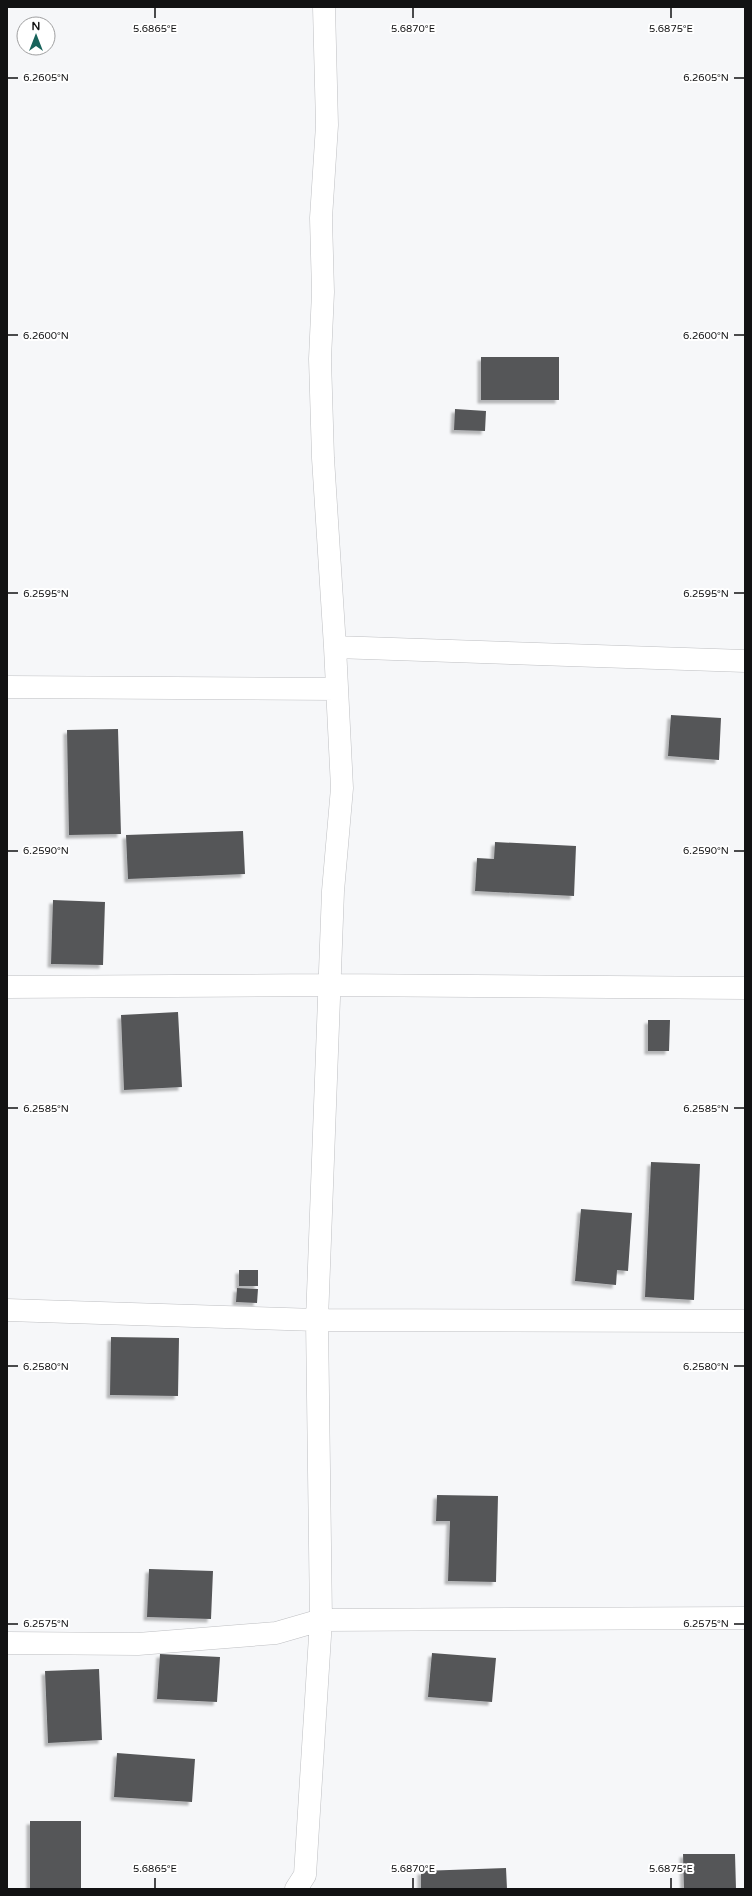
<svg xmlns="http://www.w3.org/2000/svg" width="752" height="1896" viewBox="0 0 752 1896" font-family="'Varela Round',sans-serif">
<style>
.building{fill:#555658;filter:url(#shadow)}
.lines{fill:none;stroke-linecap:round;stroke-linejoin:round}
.minor-casing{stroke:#bebfc2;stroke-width:23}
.minor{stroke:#fff;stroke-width:22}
.ticks{fill:none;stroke:#121213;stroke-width:1.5}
.ticks-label{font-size:10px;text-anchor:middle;fill:#121213;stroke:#fff;stroke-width:4;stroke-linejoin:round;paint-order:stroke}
</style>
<defs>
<filter id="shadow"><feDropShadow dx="-3.5" dy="3.5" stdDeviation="1" flood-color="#0004"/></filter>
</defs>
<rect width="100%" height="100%" fill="#f6f7f9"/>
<path class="building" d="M481 357H559V400H481Z
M455 409 486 411 485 431 454 430Z
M671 715 721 718 719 760 668 756Z
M118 729 121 834 69 835 67 730Z
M243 831 245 874 128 879 126 835Z
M495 842 576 846 574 896 475 891 477 858 494 859Z
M53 900 105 902 103 965 51 964Z
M178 1012 182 1087 124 1090 121 1015Z
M648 1020H670L669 1051H648Z
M651 1162 700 1164 694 1300 645 1297Z
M581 1209 632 1213 628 1271 617 1270 616 1285 575 1281Z
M239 1270H258V1286H239Z
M237 1288 258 1289 257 1303 236 1302Z
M111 1337 179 1338 178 1396 110 1395Z
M437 1495 498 1496 496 1582 448 1581 450 1521H436Z
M149 1569 213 1571 211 1619 147 1617Z
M432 1653 496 1658 492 1702 428 1697Z
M160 1654 220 1657 217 1702 157 1699Z
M99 1669 102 1740 48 1743 45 1671Z
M117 1753 195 1759 192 1802 114 1797Z
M30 1821H81V1889H30Z
M683 1854H735L736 1889H684Z
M506 1868 507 1889H421V1871Z"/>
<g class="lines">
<g class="minor-casing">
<path id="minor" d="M335 647 745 661
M7 687 337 689
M7 987 328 985 745 988
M7 1310 317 1320 745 1321
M7 1643 138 1644 276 1633 321 1620 745 1618
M296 1889 305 1875 321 1620 317 1320 333 891 342 788 335 647 323 458 320 359 323 292 321 218 327 125 324 7"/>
</g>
<use href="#minor" class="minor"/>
</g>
<path class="ticks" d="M155 8V18M413 8V18M671 8V18M8 78H18M734 78H744M8 335H18M734 335H744M8 593H18M734 593H744M8 851H18M734 851H744M8 1108H18M734 1108H744M8 1366H18M734 1366H744M8 1624H18M734 1624H744M155 1878V1888M413 1878V1888M671 1878V1888"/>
<g class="ticks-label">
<text x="155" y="32">5.6865°E</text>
<text x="413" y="32">5.6870°E</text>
<text x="671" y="32">5.6875°E</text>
<text x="46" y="81">6.2605°N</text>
<text x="706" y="81">6.2605°N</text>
<text x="46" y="339">6.2600°N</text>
<text x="706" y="339">6.2600°N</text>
<text x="46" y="597">6.2595°N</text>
<text x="706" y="597">6.2595°N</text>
<text x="46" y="854">6.2590°N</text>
<text x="706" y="854">6.2590°N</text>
<text x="46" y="1112">6.2585°N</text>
<text x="706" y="1112">6.2585°N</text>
<text x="46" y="1370">6.2580°N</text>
<text x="706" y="1370">6.2580°N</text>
<text x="46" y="1627">6.2575°N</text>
<text x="706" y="1627">6.2575°N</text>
<text x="155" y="1872">5.6865°E</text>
<text x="413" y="1872">5.6870°E</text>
<text x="671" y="1872">5.6875°E</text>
</g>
<rect width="752" height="1896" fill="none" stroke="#121213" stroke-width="16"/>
<g transform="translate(36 36)"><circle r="19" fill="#ffffff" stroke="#a0a0a1"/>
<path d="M0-3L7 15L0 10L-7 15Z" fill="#18635b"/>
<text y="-6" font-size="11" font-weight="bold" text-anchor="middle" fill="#121213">N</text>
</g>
</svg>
